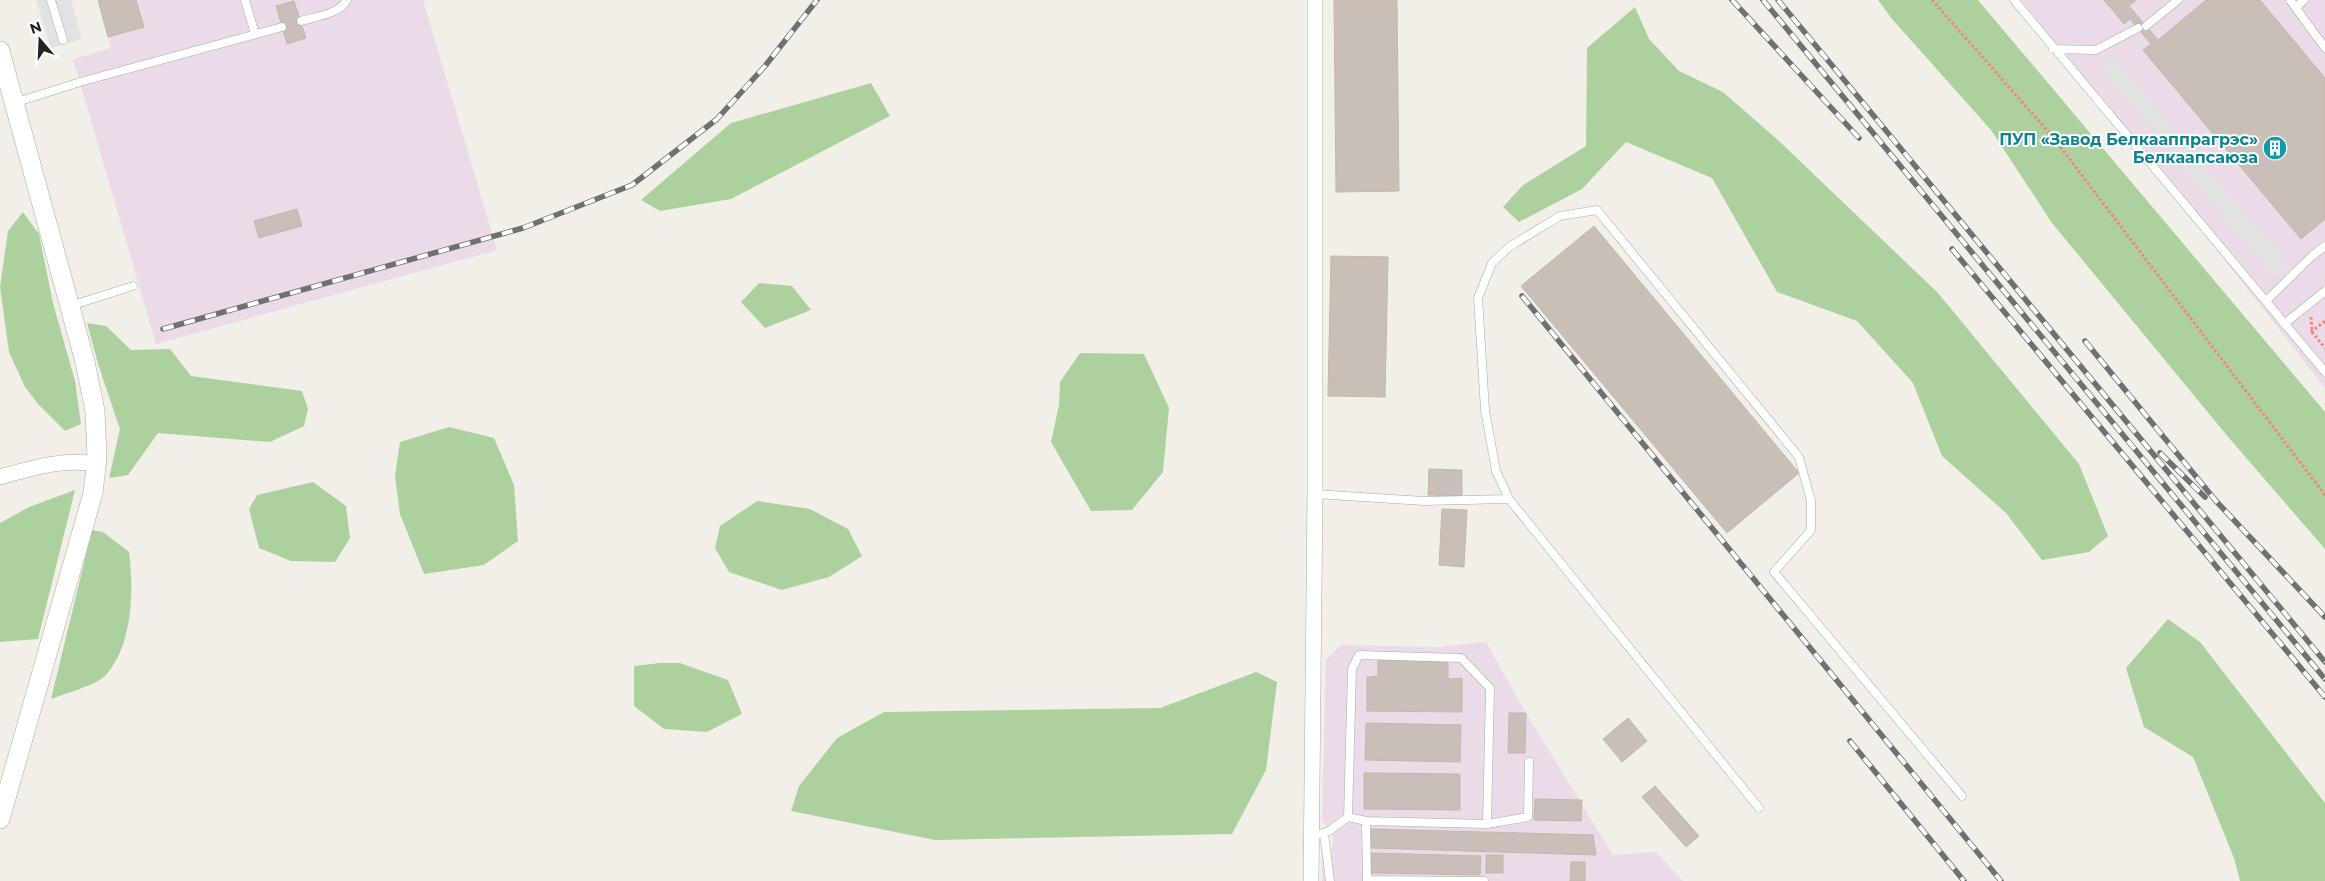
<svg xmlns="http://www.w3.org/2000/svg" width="2325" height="881" viewBox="0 0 2325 881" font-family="Montserrat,sans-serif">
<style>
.industrial{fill:#ebdbe8}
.forest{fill:#add19e}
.parking{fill:#e2e2e2}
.building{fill:#c7bfb8;stroke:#c4b6ab}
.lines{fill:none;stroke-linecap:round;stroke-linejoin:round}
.service-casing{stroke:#a9a9a9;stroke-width:9}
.minor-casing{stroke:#a9a9a9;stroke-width:16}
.tertiary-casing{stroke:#a9a9a9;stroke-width:20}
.path{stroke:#fa8072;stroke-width:3;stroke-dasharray:2.5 2.5;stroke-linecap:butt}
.service{stroke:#fff;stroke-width:8}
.minor{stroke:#fff;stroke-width:15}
.tertiary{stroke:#fff;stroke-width:19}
.rail-casing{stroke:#707070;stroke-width:5.5}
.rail{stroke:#fff;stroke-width:4;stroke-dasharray:11;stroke-linecap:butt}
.labels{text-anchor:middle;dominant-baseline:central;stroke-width:4;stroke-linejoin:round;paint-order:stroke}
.culture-label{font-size:16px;font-weight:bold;fill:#0d838f;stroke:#fff;text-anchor:end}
</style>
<rect width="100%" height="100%" fill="#f2efe9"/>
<path class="industrial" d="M98 0H423L497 250 156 344 73 59 111 48Z
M2021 0H2325V388Z
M1486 642 1526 713 1613 855 1656 852 1683 881H1322V855L1332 849 1333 836 1322 820 1326 660 1341 645 1437 647Z"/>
<path class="forest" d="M1878 0H1978L2325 412V549L2229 438 2052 223 1991 130 1892 19Z
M1635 7 1649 39 1679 71 1723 92 1779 141 1938 293 2079 464 2108 536 2089 552 2042 560 2006 513 1942 456 1913 383 1857 321 1777 292 1712 178 1626 142 1582 189 1519 222 1503 207 1523 185 1586 146 1587 48Z
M871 83 890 116 731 199 660 211 641 200 731 123Z
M23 212 39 234 53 303 75 381 81 424 65 431 38 404 25 387 9 352 0 287 8 231Z
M759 283 792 286 811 310 765 328 741 302Z
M87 323 106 326 131 350 170 349 191 376 302 391 308 409 304 426 270 442 158 433 128 475 109 478 120 429 99 367Z
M1080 353 1144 354 1169 408 1163 472 1132 510 1091 511 1051 442 1059 405 1060 382Z
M449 427 494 438 514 485 518 541 484 565 424 574 400 514 395 476 400 442Z
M313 482 346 506 350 538 335 562 291 561 259 548 249 509 257 495Z
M75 490 38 639 0 642V523L29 507Z
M757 501 810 509 848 529 862 556 829 577 782 590 729 572 715 548 720 526Z
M92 530 103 532 129 552C134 590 133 647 104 677 97 684 62 695 51 699Z
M2168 619 2200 642 2325 803V881H2240L2234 858 2193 757 2144 727 2126 668Z
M660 663H680L728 680 742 714 707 732 664 729 634 706V666Z
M1256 672 1277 682 1266 770 1232 834 935 840 791 811 799 786 837 738 884 712 1160 708Z"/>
<path class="parking" d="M36 0H71L82 39 51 48Z
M2113 57 2289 267 2275 277 2101 67Z"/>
<path class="building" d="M98 0H136L144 27 108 37Z
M1334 0H1397L1399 191 1336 192Z
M2104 0H2136L2129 6 2158 40 2206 0H2260L2325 78V219L2301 239 2143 50 2151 44 2130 19 2124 24Z
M294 1 306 38 287 44 276 6Z
M297 209 302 226 259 238 254 221Z
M1594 226 1799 473 1727 533 1521 286Z
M1331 256 1388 257 1385 397 1328 396Z
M1429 469 1462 470V496L1428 495Z
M1442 509 1467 510 1464 567 1439 565Z
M1378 660H1448V679L1462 678V712L1367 711V677L1378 676Z
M1509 713H1526L1525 753H1508Z
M1628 718 1647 741 1622 762 1603 739Z
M1366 723 1461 725 1460 762 1365 760Z
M1364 773 1460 774V810L1364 809Z
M1655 786 1699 836 1686 847 1642 797Z
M1535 799 1582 800 1581 821 1534 820Z
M1371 829 1593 835 1596 855 1370 848Z
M1371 853 1481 856 1480 875 1371 873Z
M1486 855H1503V873H1486Z
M1571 862H1585V881H1570Z"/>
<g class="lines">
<g class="service-casing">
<path id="service" d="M51 0 63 40
M245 0 255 34
M2014 0 2325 372
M2290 0 2325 48
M2296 7 2304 0
M301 21C314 17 340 14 347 0
M2146 26 2178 0
M2053 49 2096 50 2138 28
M14 103 80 82 282 27
M2266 301 2312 256 2325 246
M70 306 133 286
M2284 324 2325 291
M1315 494 1424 501 1509 499
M1759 808 1509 499 1496 471 1485 410 1478 298 1492 263 1509 247 1560 216 1597 210 1799 457 1811 501V530L1774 572 1962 796
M1348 817 1352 669 1359 655 1461 658 1490 688 1487 824 1366 821
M1487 824 1528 817 1529 762
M1324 833 1330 881
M1311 837 1329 831 1348 817 1366 821 1367 881
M1367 880 1484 881"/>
</g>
<g class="minor-casing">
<path id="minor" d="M0 477C32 468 63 458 96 464
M1311 881 1315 494V0"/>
</g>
<g class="tertiary-casing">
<path id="tertiary" d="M0 51 85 362 95 411 97 458 93 493 0 819"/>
</g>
<path class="path" d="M1932 0 2052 136 2325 495
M2311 317 2312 332 2325 348
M2311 332 2325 321"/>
<use href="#service" class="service"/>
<use href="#minor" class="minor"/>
<use href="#tertiary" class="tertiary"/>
<g class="rail-casing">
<path id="rail" d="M1732 0 1859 138
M1763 0 2325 679
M1778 0 2325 662
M1952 249 2325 697
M1522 296 2001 881
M163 329 523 228 632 185 717 119 765 66 817 0
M2085 341 2216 501 2325 617
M2160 453 2205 497
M1850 741 1964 881"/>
</g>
<use href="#rail" class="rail"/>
</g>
<defs>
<g id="building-disc" transform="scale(1.25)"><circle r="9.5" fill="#0f9aa8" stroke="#fff"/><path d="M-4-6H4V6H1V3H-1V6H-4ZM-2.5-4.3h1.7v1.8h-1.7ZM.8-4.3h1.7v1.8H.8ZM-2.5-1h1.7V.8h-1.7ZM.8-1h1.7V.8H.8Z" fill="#fff"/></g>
</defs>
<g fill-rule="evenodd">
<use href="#building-disc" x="2275" y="148"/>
</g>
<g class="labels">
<g class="culture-label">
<text x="2258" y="139">ПУП «Завод Белкааппрагрэс»<tspan x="2258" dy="18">Белкаапсаюза</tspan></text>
</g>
</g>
<g transform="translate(40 40) rotate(341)" stroke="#ffffff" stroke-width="4" paint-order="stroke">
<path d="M0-4L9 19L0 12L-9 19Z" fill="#222222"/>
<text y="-8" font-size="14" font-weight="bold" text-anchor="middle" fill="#222222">N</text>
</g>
</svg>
